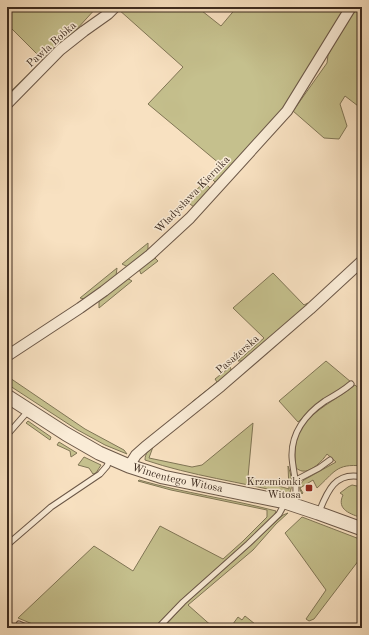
<svg xmlns="http://www.w3.org/2000/svg" width="369" height="635" viewBox="0 0 369 635" font-family="'Old Standard TT',serif">
<style>
.green{fill:#c5c08d;stroke:#817656}
.lines{fill:none;stroke-linecap:round;stroke-linejoin:round}
.service-casing{stroke:#6c5848;stroke-width:7}
.minor-casing{stroke:#6c5848;stroke-width:12}
.tertiary-casing{stroke:#6c5848;stroke-width:15}
.service{stroke:#faecd7;stroke-width:5}
.minor{stroke:#faecd7;stroke-width:10}
.tertiary{stroke:#faecd7;stroke-width:13}
.poi-dot{fill:#8f2418;stroke:#faecd7;stroke-width:1.5}
.labels{text-anchor:middle;dominant-baseline:central;stroke-width:3;stroke-linejoin:round;paint-order:stroke}
.street-label{font-size:11px;fill:#3d2b1f;stroke:#faecd7}
.poi-label{font-size:11px;fill:#3d2b1f;stroke:#faecd7;text-anchor:end}
</style>
<rect width="100%" height="100%" fill="#f8e1c1"/>
<filter id="stains"><feTurbulence type="fractalNoise" baseFrequency=".005" numOctaves="4"/><feColorMatrix values="0 0 0 0 .2 0 0 0 0 .09 0 0 0 0 .02 0 0 0 .5 -.17"/></filter>
<radialGradient id="worn" r=".72"><stop offset=".6" stop-color="#630" stop-opacity="0"/><stop offset="1" stop-color="#630" stop-opacity=".3"/></radialGradient>
<path class="green" d="M7 7H97L66 41 7 98V95L43 60 7 24Z
M124 7H197L221 26 237 7H348L291 100 218 182H215L209 176 220 164 148 104 183 67 118 9Z
M355 7H362V109L345 96 340 104 347 126 339 139 324 138 293 111 327 63 328 55Z
M204 182 210 188V191L194 207 186 201Z
M148 243V249L145 252 128 267 122 264Z
M161 250H163L155 258 158 261 141 274 139 269Z
M117 268 116 276 85 299 80 298Z
M273 273 304 305 308 303 307 307 242 361H238L264 338 233 308Z
M127 278 132 281 99 308V301Z
M326 361 351 382C332 394 314 406 298 422L279 401Z
M230 367 231 369 230 372 194 402H192L217 382 215 379Z
M7 376 85 429 124 450 127 454 105 445 76 429 7 384Z
M355 385 362 391V466C336 463 334 473 317 488L313 480 300 488 303 493 302 494C299 488 299 485 304 480L336 462 327 454C323 460 311 473 302 471 301 471 297 469 296 468 288 418 323 410 355 385Z
M28 421 51 437 50 440 26 423Z
M253 423 248 477 289 489 288 466C291 474 294 486 289 494 241 482 192 476 145 460 145 453 149 450 154 444L149 458 192 467 202 465Z
M59 442 77 453 71 457 70 451 57 445Z
M84 457 101 465 96 473 93 474 89 468 78 465Z
M139 480C184 493 231 499 276 511L275 514 271 519 246 542 180 601 154 628H42L18 618 94 546 133 571 160 526 223 559 243 541 267 517V510L171 490 138 481Z
M352 485 362 487V518C351 514 336 510 343 495L340 493 348 487Z
M288 513 276 524 253 550 188 605 214 628H163L185 604 249 547 283 515Z
M302 517 362 540V556L314 619 309 621 306 619 326 590 285 533Z
M245 616 260 628H230L238 617 242 620Z"/>
<g class="lines">
<g class="service-casing">
<path id="service" d="M7 435 29 410
M296 480 319 468 330 460
M294 504C299 487 293 474 292 457 291 433 306 414 325 401 334 396 343 391 351 384
M319 512C327 492 335 471 362 477
M7 545 51 507 100 474 107 466 110 458
M19 624 28 628
M158 628 183 602 248 544 279 514 285 503"/>
</g>
<g class="minor-casing">
<path id="minor" d="M7 104 60 50 84 31 108 14 115 7
M7 356 80 308 104 291 150 255 190 218 287 111 351 7
M129 466 136 455 145 447 221 386 310 309 362 261"/>
</g>
<g class="tertiary-casing">
<g id="tertiary">
<path id="s1" d="M7 396 66 434 99 453 129 466 163 477 285 502 318 513 362 529"/>
</g>
</g>
<use href="#service" class="service"/>
<use href="#minor" class="minor"/>
<use href="#tertiary" class="tertiary"/>
</g>
<rect class="poi-dot" x="305" y="484" width="8" height="8" rx="2"/>
<g class="labels">
<g class="street-label">
<text transform="translate(52 45) rotate(-42)">Pawła Bobka</text>
<text transform="translate(193 195) rotate(-46)">Władysława Kiernika</text>
<text transform="translate(238 355) rotate(-41)">Pasażerska</text>
<text stroke="none"><textPath href="#s1" startOffset="191">Wincentego Witosa</textPath></text>
</g>
<g class="poi-label">
<text x="301" y="482">Krzemionki<tspan x="301" dy="13">Witosa</tspan></text>
</g>
</g>
<rect width="369" height="635" fill="none" stroke="#f8e1c1" stroke-width="24"/>
<rect x="8" y="8" width="353" height="619" fill="none" stroke="#3d2b1f" stroke-width="2"/>
<rect x="12" y="12" width="345" height="611" fill="none" stroke="#3d2b1f"/>
<rect width="100%" height="100%" filter="url(#stains)"/>
<rect width="100%" height="100%" fill="url(#worn)"/>
</svg>
